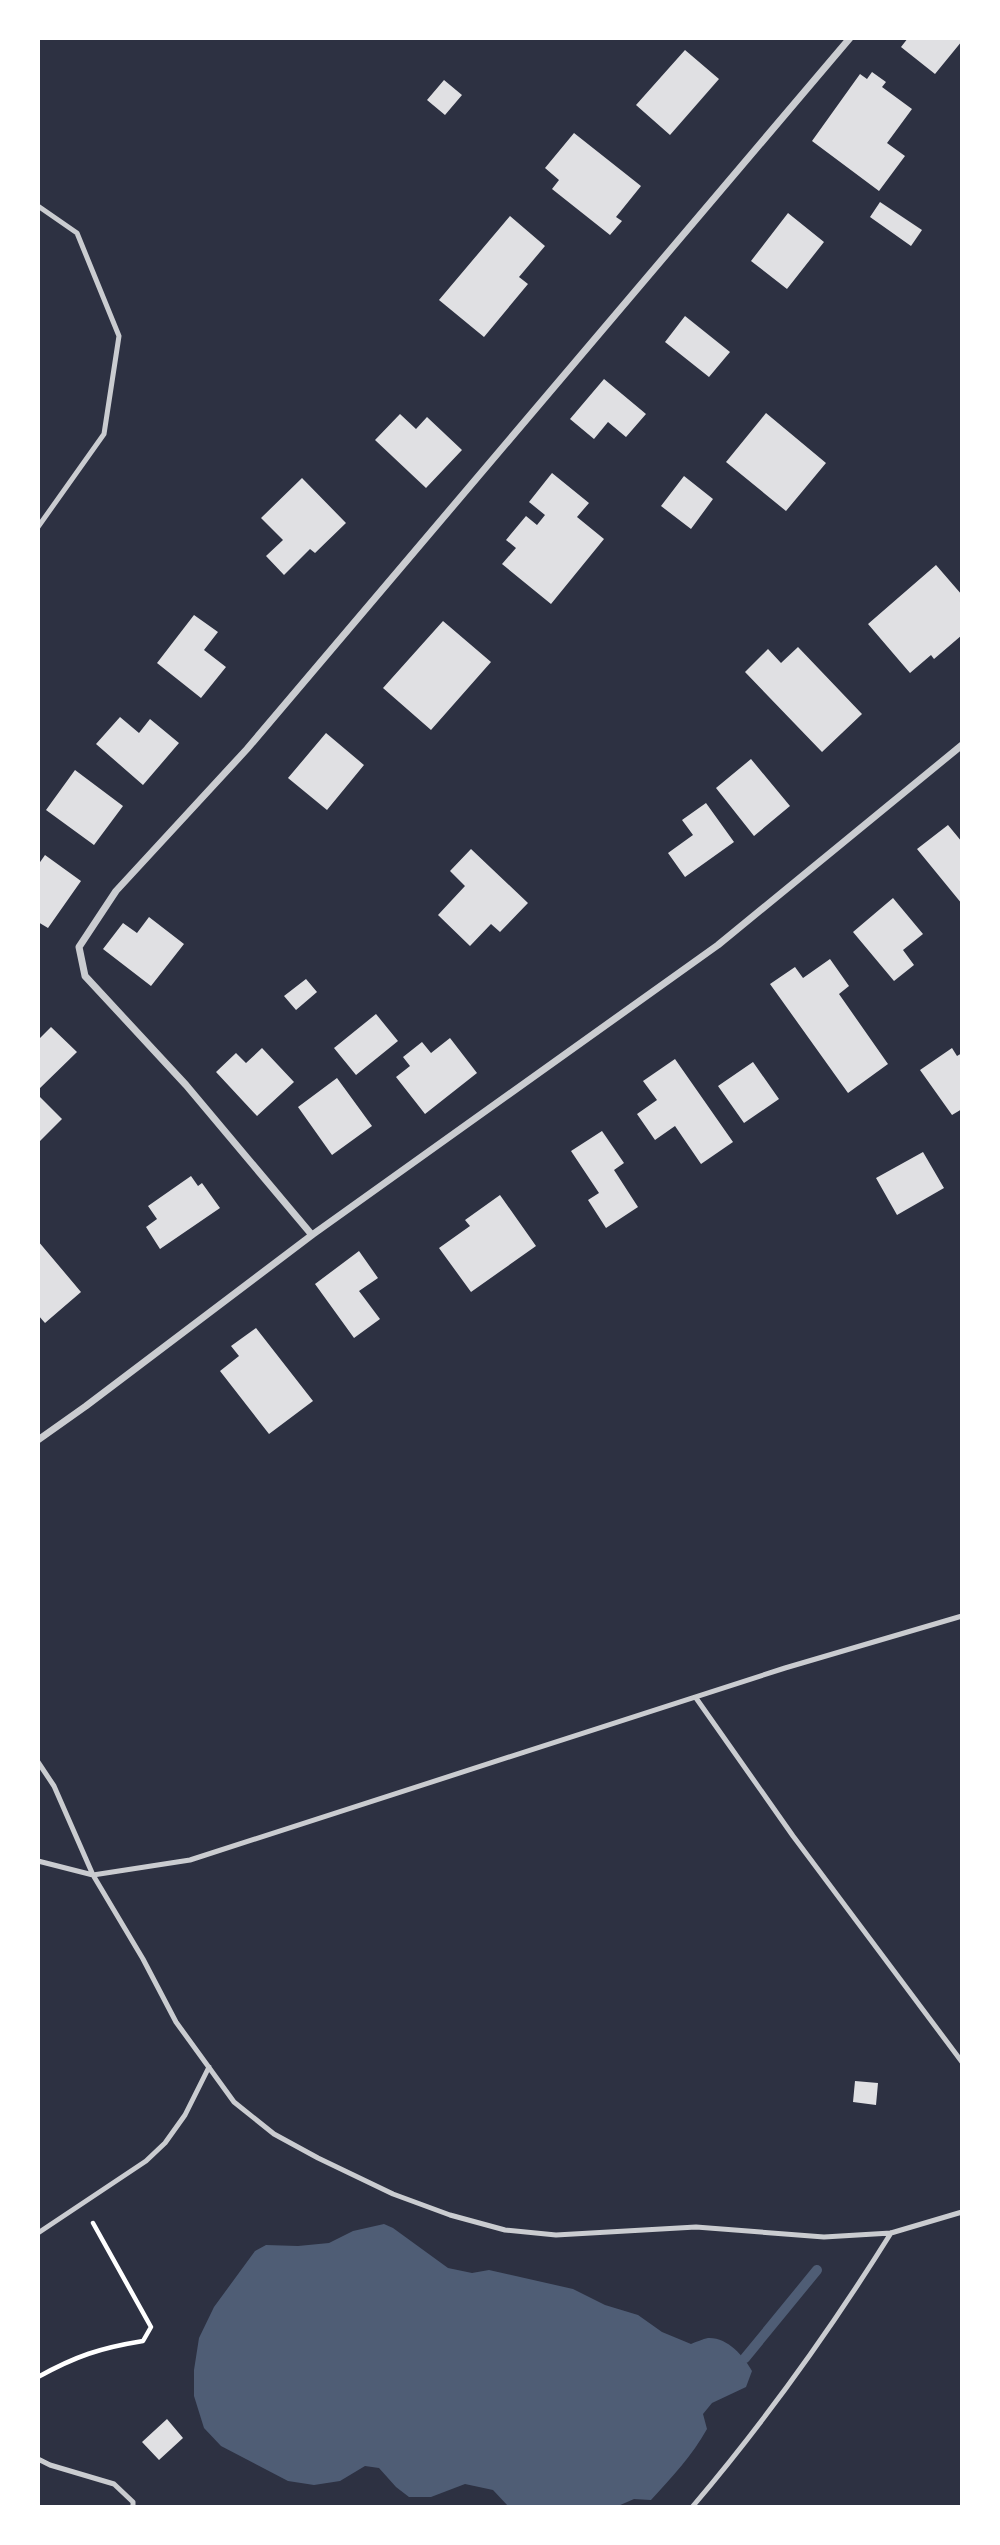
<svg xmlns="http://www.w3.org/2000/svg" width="1000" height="2545" viewBox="0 0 1000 2545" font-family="'IBM Plex Sans',sans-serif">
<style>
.water{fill:#4f5d75}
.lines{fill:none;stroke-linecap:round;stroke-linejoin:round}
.stream{stroke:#4f5d75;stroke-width:10}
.building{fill:#e0e0e3}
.path{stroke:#fff;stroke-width:4.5}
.service{stroke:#caccd0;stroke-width:5}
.minor{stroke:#caccd0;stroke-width:7}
</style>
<rect width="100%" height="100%" fill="#2d3142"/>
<path class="water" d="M384 2224 393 2228 448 2268 472 2273 489 2270 573 2289 605 2305 638 2315 662 2332 691 2344C696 2342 703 2339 708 2338 727 2337 744 2356 752 2371L746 2387 712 2403 703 2414 707 2429C692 2456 672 2477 651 2500L634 2499 618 2506H508L493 2490 465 2484 431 2497H409L396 2487 379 2468 365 2466 340 2481 314 2485 288 2481 221 2446 204 2428 194 2396V2370L199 2338 214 2307 255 2251 266 2245 298 2246 329 2243 353 2231Z"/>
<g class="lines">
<path class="stream" d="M745 2358 817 2270"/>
</g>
<path class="building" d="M908 38H962V41L935 74 901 47Z
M685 50 719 79 670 135 636 105Z
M872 72 886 82 882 87 912 109 887 143 905 156 879 191 812 141 860 74 867 79Z
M444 80 462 95 445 115 427 100Z
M574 133 641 186 616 217 622 221 610 235 552 189 559 180 545 168Z
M880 202 922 230 911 246 870 217Z
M788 213 824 242 787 289 751 261Z
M510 216 545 246 519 277 528 284 484 337 439 300Z
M685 316 730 352 709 377 665 342Z
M604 379 646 414 626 437 608 422 594 439 570 419Z
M766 413 826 463 786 511 726 462Z
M400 414 416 429 427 417 462 450 426 488 375 440Z
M552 473 589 503 577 517 604 539 551 604 502 564 516 548 506 540 526 516 537 525 545 515 529 502Z
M684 476 713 499 691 529 661 506Z
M302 478 346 523 315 553 310 549 284 575 266 556 283 540 261 518Z
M936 565 962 595V635L934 659 931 655 910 673 868 624Z
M194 615 218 632 204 650 226 667 201 698 157 663Z
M443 621 491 662 431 730 383 688Z
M798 647 862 714 822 752 745 672 768 649 781 663Z
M120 717 139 733 150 719 179 743 143 785 96 744Z
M326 733 364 765 327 810 288 778Z
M751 759 790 806 754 836 716 788Z
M75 770 123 806 94 845 46 810Z
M706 803 734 842 685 877 668 853 693 835 682 820Z
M948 825 962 842V904L917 849Z
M471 849 528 903 500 932 491 924 470 946 438 915 465 886 450 871Z
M45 855 81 881 48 928 38 922V865Z
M893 898 923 934 903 950 914 965 894 981 853 932Z
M149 917 184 944 151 986 103 949 123 923 137 933Z
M830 959 849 986 839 994 888 1064 848 1093 770 984 795 967 803 978Z
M306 979 317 992 296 1010 284 996Z
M376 1014 398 1041 356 1075 334 1048Z
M51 1027 77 1052 38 1090V1040Z
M450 1038 477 1073 425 1114 396 1077 410 1066 403 1057 422 1042 431 1053Z
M262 1048 294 1082 257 1116 216 1072 236 1053 246 1063Z
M952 1048 957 1056 962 1053V1109L952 1115 920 1070Z
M675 1059 733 1142 701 1164 675 1126 655 1140 637 1114 657 1100 643 1081Z
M753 1062 779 1099 744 1123 718 1086Z
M337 1078 372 1126 332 1155 298 1107Z
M38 1095 62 1119 38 1143Z
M602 1131 624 1163 614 1170 638 1207 606 1228 588 1200 599 1193 571 1151Z
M923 1152 944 1188 897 1215 876 1178Z
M191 1176 198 1186 202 1183 220 1208 160 1249 146 1227 157 1219 148 1206Z
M500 1195 536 1246 471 1292 439 1248 470 1226 465 1220Z
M38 1241 81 1292 45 1323 38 1315Z
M359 1251 378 1278 359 1291 380 1319 354 1338 315 1284Z
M256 1328 313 1401 269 1434 220 1371 239 1356 231 1346Z
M855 2081 878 2083 876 2105 853 2102Z
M167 2419 183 2438 159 2460 142 2442Z"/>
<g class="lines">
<path class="path" d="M38 2377C76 2356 100 2348 143 2341L151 2327 93 2223"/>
<path class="service" d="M38 206 77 233 119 336 104 434 38 527
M696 1698 793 1836 962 2062
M38 1762 54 1786 93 1875 143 1959 176 2022 234 2102 274 2134 318 2158 393 2194 450 2215 505 2230 556 2235 696 2227 824 2237 891 2233 962 2212
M38 1861 93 1875 190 1860 785 1668 962 1616
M38 2233 146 2161 165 2143 185 2115 209 2067
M38 2459 50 2465 114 2484 133 2502V2506
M693 2506C766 2420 831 2329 891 2233"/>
<path class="minor" d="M312 1235 186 1085 85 976 79 947 116 891 247 749 850 38
M38 1440 86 1406 312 1235 718 945 962 745"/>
</g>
<rect width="1000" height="2545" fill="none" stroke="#ffffff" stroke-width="80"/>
</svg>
